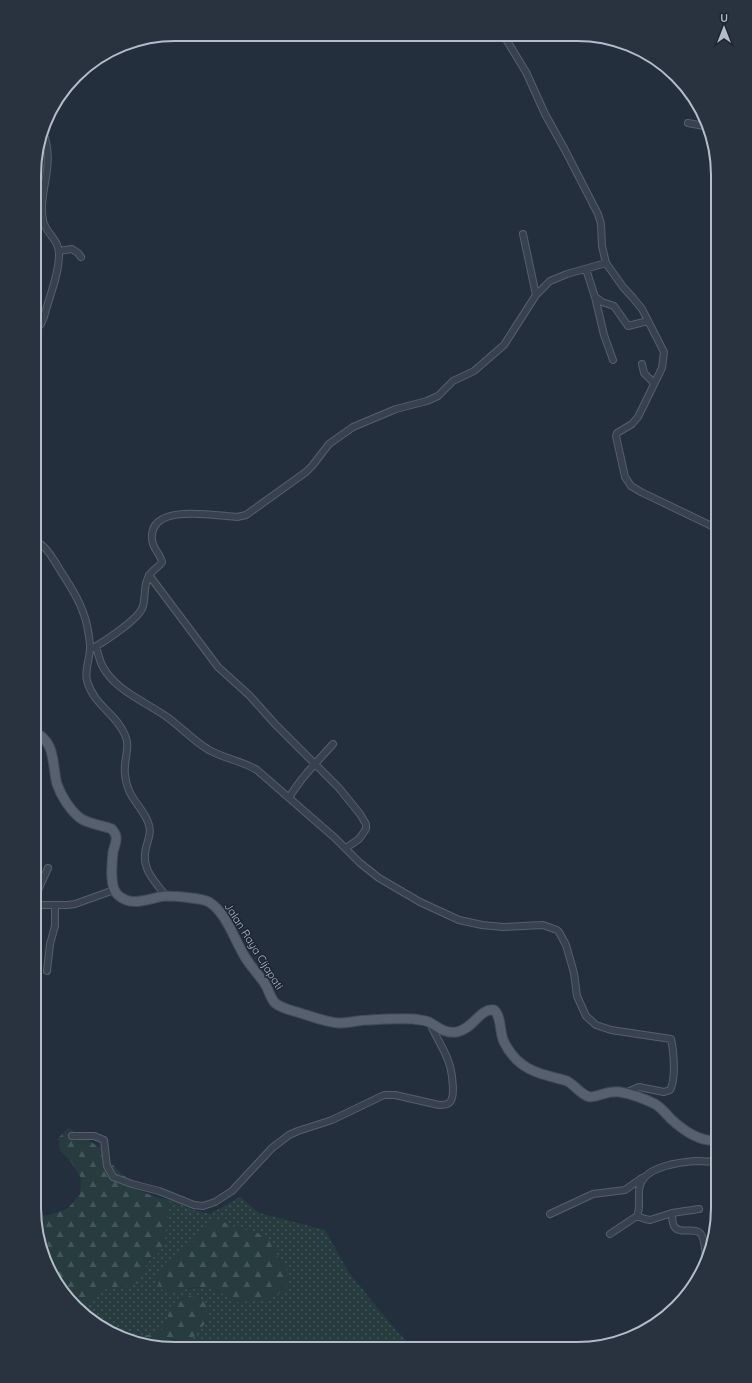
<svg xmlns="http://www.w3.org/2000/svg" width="752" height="1383" viewBox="0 0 752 1383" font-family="Quicksand,sans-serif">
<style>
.grass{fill:url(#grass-dots);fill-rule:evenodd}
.forest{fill:url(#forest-firs)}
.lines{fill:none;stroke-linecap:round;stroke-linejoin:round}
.minor-casing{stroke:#565f6c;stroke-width:8}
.primary-casing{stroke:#414a57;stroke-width:11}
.minor{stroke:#38414e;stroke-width:6}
.primary{stroke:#56606e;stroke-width:9}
.labels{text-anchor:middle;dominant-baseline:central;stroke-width:3;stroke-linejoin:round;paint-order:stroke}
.street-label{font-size:11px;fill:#b4bcc9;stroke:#1d2633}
.rim{fill:none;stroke:#b4bcc9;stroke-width:2}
</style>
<defs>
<pattern id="grass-dots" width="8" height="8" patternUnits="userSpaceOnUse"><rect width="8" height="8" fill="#263c3f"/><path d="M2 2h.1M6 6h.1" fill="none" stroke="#435659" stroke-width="1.8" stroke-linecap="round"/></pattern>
<pattern id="forest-firs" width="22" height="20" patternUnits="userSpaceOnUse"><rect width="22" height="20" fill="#263c3f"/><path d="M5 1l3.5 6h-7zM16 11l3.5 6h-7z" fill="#435659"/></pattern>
</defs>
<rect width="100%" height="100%" fill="#242f3e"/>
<path class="grass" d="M240 1197 259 1213 325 1230 349 1273 395 1329 414 1349 189 1348 191 1340 207 1321V1312L170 1307 165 1327 157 1334 137 1336 118 1330 116 1331 89 1320 79 1310 99 1292 108 1288 128 1286 138 1283 149 1259 157 1255 166 1236V1226L170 1200 194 1210 210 1214ZM210 1223H224L228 1225 245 1230 255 1232 276 1254 282 1263 279 1293 263 1299 237 1302 233 1298 207 1287 168 1291 181 1254 197 1239Z"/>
<path class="forest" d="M69 1128 102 1149 111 1163 123 1175 131 1180 132 1187 155 1197 170 1200 166 1226V1236L163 1246 157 1255 149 1259 138 1283 128 1286 108 1288 99 1292 79 1310 63 1294 42 1254 35 1216 50 1215 64 1210 69 1207 80 1194 81 1178 71 1162 60 1150 58 1138Z
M220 1219C234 1231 253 1228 268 1239 273 1242 275 1252 278 1257 282 1263 289 1272 289 1279 288 1298 251 1303 237 1302L233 1298 207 1287 189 1288 179 1291 162 1290 159 1286 157 1276 165 1263 186 1250 197 1239 206 1226 210 1223Z
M187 1295 205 1301 207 1312V1321L191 1340 189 1348H156L116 1331 117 1330 137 1336 157 1334 165 1327 170 1307 178 1299Z"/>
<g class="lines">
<g class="minor-casing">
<path id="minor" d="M84 68 90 65
M688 123 709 127
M523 234 536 295
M59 251 72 249 78 253 81 257
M606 263 623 287 633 298 642 309 664 352 662 368 638 417 632 424 617 433 616 436 625 477 631 486 641 492 718 529
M586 269 595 297 602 302 614 306 628 326 648 321
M595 297 604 335 613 360
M35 330 41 324 44 317C49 297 59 275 59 255 60 240 45 233 43 220 38 189 56 166 43 132
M642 364 644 373 654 383
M35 540C38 542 42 545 44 547 51 554 55 562 60 570 68 583 78 597 83 612 87 622 89 634 90 645 91 657 84 668 87 681 95 707 116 713 125 735 131 747 123 761 125 774 127 798 140 803 148 822 153 834 146 842 145 854 143 871 157 884 166 896
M149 575 218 667 249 695 275 724 339 788 360 814 366 824V829L359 839 346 848
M96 646C98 653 99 660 103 667 116 691 146 702 167 717 181 727 197 744 211 751 226 759 242 761 257 770L335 838 360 863 379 878 420 902 459 920 482 925 503 927 543 925 557 930 559 932 566 945 574 973 577 996 586 1016 596 1025 611 1030 671 1039C674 1052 676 1080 670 1090L664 1092 639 1087 625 1093
M90 650C102 643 140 619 143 606 146 596 143 585 149 576 152 570 159 567 162 562 160 553 152 548 152 539 149 502 216 516 237 517L246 515 306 472 312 466 329 444 353 427 396 409 427 401 438 396 453 381 474 371 504 345 536 295 550 281 567 274 606 263 602 246 601 224 598 214 565 150 545 114 526 72 504 36
M289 798C300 778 318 761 333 744
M34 899 48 868
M34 905H67L75 904 114 890
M47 971 50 944 55 926V905
M72 1136H94L104 1140 107 1166 113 1177 132 1184 159 1191 194 1205 203 1206 215 1202 232 1191 272 1148 289 1135 298 1131 332 1120 384 1095H395L439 1105C442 1105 446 1105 449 1103 456 1098 452 1074 450 1066 446 1051 436 1038 430 1023
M672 1213C672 1217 672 1222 674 1226 679 1235 693 1227 700 1233 705 1237 706 1257 706 1263
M550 1214 593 1194 625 1190 642 1178
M637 1216 645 1219 650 1220 672 1213 699 1209
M610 1234 637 1216C642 1205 636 1193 641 1183 648 1166 681 1162 696 1161 704 1161 711 1163 718 1160"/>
</g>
<g class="primary-casing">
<path id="primary" d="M35 733C56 741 52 766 57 784 61 796 70 810 80 818 88 824 102 825 112 829 114 832 116 834 116 837 117 842 114 847 113 852 112 863 109 888 118 895 132 908 149 898 165 896 173 896 202 898 209 902 226 912 235 941 245 957 251 967 259 975 265 984 269 990 270 998 275 1003 281 1008 290 1010 297 1012 310 1016 325 1022 338 1023 349 1023 359 1020 369 1020 383 1019 399 1018 414 1019 419 1020 424 1020 429 1022 438 1027 445 1034 457 1032 473 1029 480 1008 494 1010 502 1017 499 1032 504 1042 514 1062 528 1071 549 1076 555 1078 562 1079 567 1081 576 1086 581 1095 590 1097 601 1096 609 1090 620 1092 631 1094 645 1099 655 1104 662 1108 666 1114 671 1119 683 1130 701 1143 718 1140"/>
</g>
<use href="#minor" class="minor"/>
<use href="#primary" class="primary"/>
</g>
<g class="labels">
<g class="street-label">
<text transform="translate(254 946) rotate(58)">Jalan Raya Cijapati</text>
</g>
</g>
<path d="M0 0H752V1383H0ZM175 41H577A134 134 0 0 1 711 175V1208A134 134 0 0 1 577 1342H175A134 134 0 0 1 41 1208V175A134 134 0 0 1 175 41Z" fill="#29323f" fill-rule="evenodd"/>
<path class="rim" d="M175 41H577A134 134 0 0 1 711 175V1208A134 134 0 0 1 577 1342H175A134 134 0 0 1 41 1208V175A134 134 0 0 1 175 41Z"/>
<g transform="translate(724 28)" stroke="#1d2633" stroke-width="3" paint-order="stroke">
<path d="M0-3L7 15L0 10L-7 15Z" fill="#b4bcc9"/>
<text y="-6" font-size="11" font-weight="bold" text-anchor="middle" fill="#b4bcc9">U</text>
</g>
</svg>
